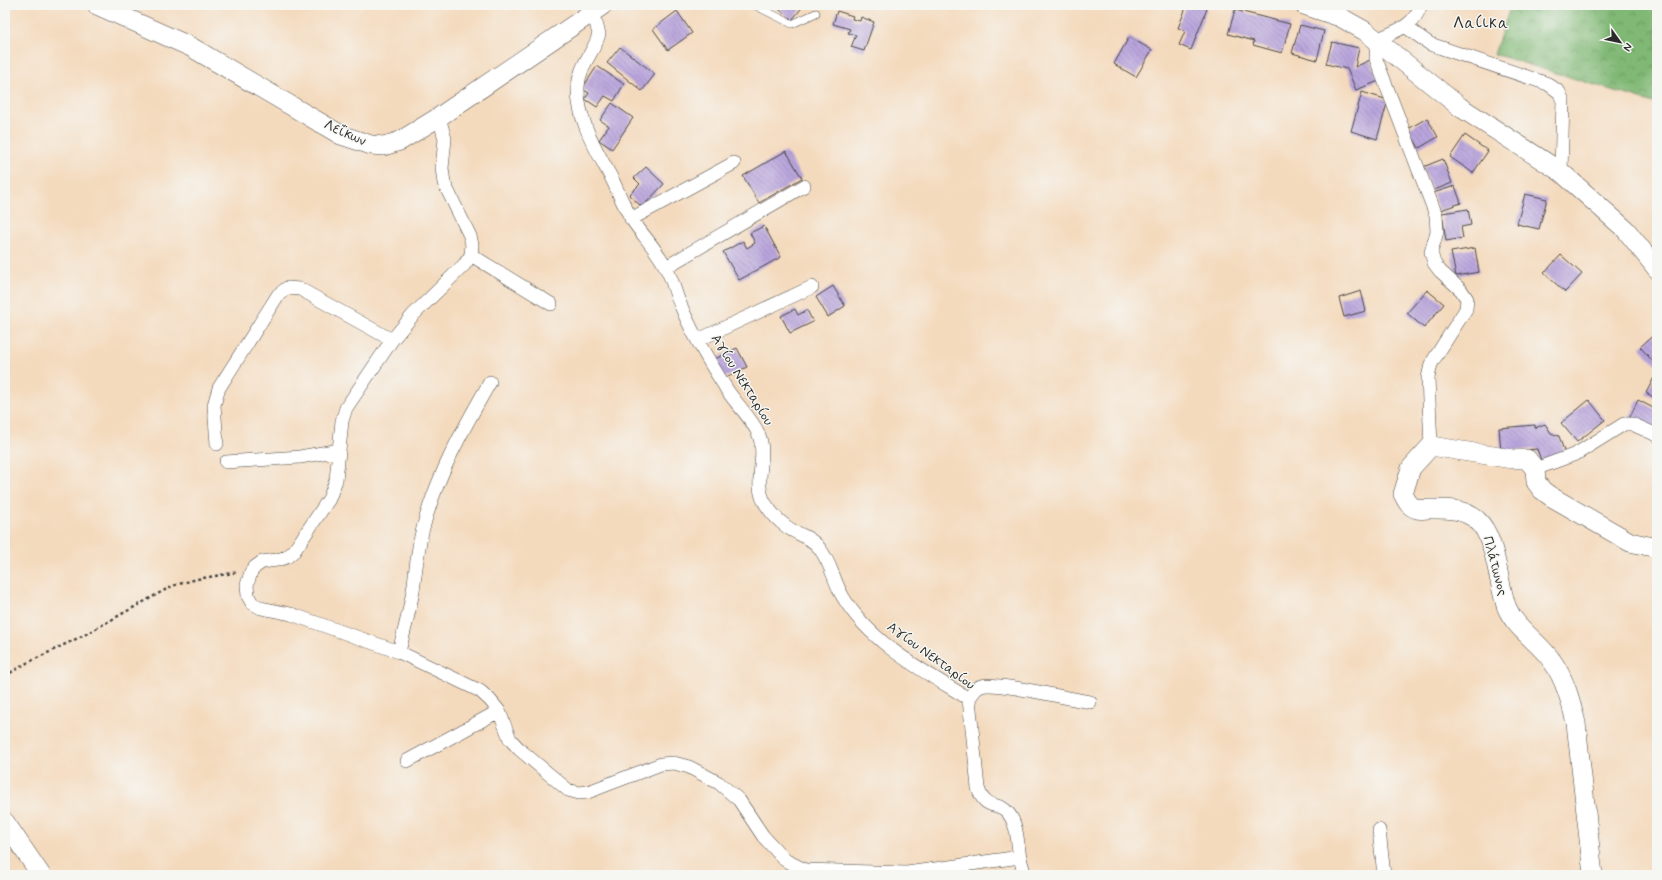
<svg xmlns="http://www.w3.org/2000/svg" width="1662" height="880" viewBox="0 0 1662 880" font-family="Mynerve,sans-serif">
<style>
.forest{fill:url(#forest-crowns);stroke:#567250}
.building{fill:url(#building-back-hatch)}
.lines{fill:none;stroke-linecap:round;stroke-linejoin:round}
.lane-casing{stroke:#494541;stroke-width:8}
.street-casing{stroke:#494541;stroke-width:14}
.secondary-casing{stroke:#494541;stroke-width:20}
.path{stroke:#494541;stroke-width:2.5;stroke-dasharray:3 3;stroke-linecap:butt}
.lane{stroke:#fff;stroke-width:7}
.street{stroke:#fff;stroke-width:13}
.secondary{stroke:#fff;stroke-width:19}
.labels{text-anchor:middle;dominant-baseline:central;stroke-width:3;stroke-linejoin:round;paint-order:stroke}
.street-label{font-size:14px;fill:#2b2b2b;stroke:#f6f6f2}
.quarter-label{font-size:16px;letter-spacing:1px;fill:#2b2b2b;stroke:#f6f6f2}
</style>
<defs>
<pattern id="forest-crowns" width="20" height="18" patternUnits="userSpaceOnUse"><rect width="20" height="18" fill="#80b874"/><path d="M2 6a3 3 0 1 1 6 0M12 15a3 3 0 1 1 6 0" fill="none" stroke="#69965f"/></pattern>
<pattern id="building-back-hatch" width="6" height="6" patternUnits="userSpaceOnUse"><rect width="6" height="6" fill="#baa6dd"/><path d="M-1 5l2 2M0 0l6 6M5-1l2 2" fill="none" stroke="#9787b3"/></pattern>
</defs>
<rect width="100%" height="100%" fill="#f6f6f2"/>
<filter id="ink" filterUnits="userSpaceOnUse"><feTurbulence type="fractalNoise" baseFrequency=".025" numOctaves="2"/><feDisplacementMap in="SourceGraphic" scale="8" xChannelSelector="R" yChannelSelector="G"/><feConvolveMatrix kernelMatrix="1 2 1 2 8 2 1 2 1" color-interpolation-filters="sRGB"/></filter>
<filter id="wash" filterUnits="userSpaceOnUse"><feTurbulence type="fractalNoise" baseFrequency=".012" numOctaves="4" result="noise"/><feDisplacementMap in="SourceGraphic" scale="16" xChannelSelector="R" yChannelSelector="G"/><feGaussianBlur stdDeviation="0.9" result="paint"/><feColorMatrix in="noise" values="0 0 0 0 0 0 0 0 0 0 0 0 0 0 0 0 0 1.4 0 .05"/><feComposite in="paint" operator="in"/></filter>
<g filter="url(#wash)">
<rect width="100%" height="100%" fill="#f4dabd"/>
<path class="forest" d="M1511 5H1657V104L1494 54Z"/>
<g id="blocks">
<path class="building" d="M774 5H804L792 20Z
M1187 5H1196L1207 9 1191 50 1179 45 1185 31 1178 28Z
M1235 10 1290 24 1282 53 1253 45 1254 41 1228 34Z
M677 11 692 33 668 50 653 29Z
M837 11 853 16 852 19 860 21 861 17 874 22 864 51 851 47 856 35 848 33 850 29 833 24Z
M1300 25 1324 31 1317 60 1292 53Z
M1129 37 1152 50 1136 77 1114 64Z
M1332 42 1359 48 1355 67 1370 60 1379 81 1356 90 1347 69 1326 64Z
M620 47 655 74 642 91 607 63Z
M597 66 624 84 614 101 605 96 597 107 585 99 589 93 582 89Z
M1362 92 1388 100 1377 139 1351 131Z
M612 103 633 118 612 149 599 140 609 126 600 120Z
M1427 118 1438 137 1419 148 1408 129Z
M1465 135 1488 151 1473 173 1450 157Z
M786 151 802 178 759 203 743 176Z
M1443 159 1452 183 1432 191 1423 167Z
M646 167 664 184 642 207 629 195 640 184 634 178Z
M1455 186 1461 203 1438 211 1433 193Z
M1525 194 1547 199 1539 229 1517 224Z
M1468 209 1471 225 1461 227 1463 238 1446 241 1442 213Z
M764 226 781 257 739 280 723 252 743 241 747 248 755 243 750 233Z
M1475 248 1479 272 1456 276 1451 252Z
M1561 255 1582 274 1565 292 1544 273Z
M833 286 845 306 828 317 816 297Z
M1427 290 1444 304 1424 328 1407 313Z
M1361 291 1366 311 1344 317 1339 298Z
M795 309 798 315 807 310 813 322 790 333 781 316Z
M1657 332V363L1655 364 1640 347Z
M737 348 747 367 724 378 715 359Z
M1657 372V399L1646 393Z
M1589 400 1605 420 1577 442 1561 423Z
M1638 400 1657 410V429L1629 419Z
M1545 424 1551 433 1559 436 1565 454 1542 463 1537 449 1501 452 1499 428 1535 425V428Z"/>
</g>
</g>
<g filter="url(#ink)">
<use href="#blocks" fill-opacity="0" stroke="#494541" stroke-width="1"/>
<g class="lines">
<g class="lane-casing">
<path id="lane" d="M754 5 792 24 816 13"/>
</g>
<g class="street-casing">
<path id="street" d="M1421 5C1413 28 1396 30 1377 40L1376 59 1436 215 1437 232 1431 252 1434 263 1440 271 1461 290 1467 299 1466 309 1431 364 1428 378 1431 446
M589 15 596 23 599 34C594 53 579 65 578 87 577 121 598 152 613 181 619 194 625 209 633 221 644 237 658 251 666 268 673 280 675 294 681 306 692 333 708 360 724 385 734 403 751 416 759 435 768 458 751 486 767 506 772 514 779 521 787 527 798 535 812 537 820 549 831 563 834 582 843 597 871 644 924 671 969 699L978 788C986 813 998 799 1009 814 1018 826 1017 843 1020 857 1021 863 1023 869 1025 875
M1406 27 1430 44 1548 84 1559 92 1563 101 1561 172
M439 117 445 139 442 168 444 183 470 236 472 245 471 255 465 264 413 315 392 340 346 408 342 421 336 480 329 499 294 551 287 557 277 560 262 562 255 567 251 572 247 585 248 596 252 603 261 608 291 614 399 652 480 691 490 700 499 711 510 739 519 749 568 790 579 793 588 792 661 764 674 763 689 767 719 783 739 800 763 836 785 860 805 870 907 873 1020 857
M631 219 734 163
M471 255 551 304
M666 267 804 186
M698 340 812 287
M217 444 214 405 219 388 278 295 287 288 300 289 392 340
M226 462 300 457 339 450
M1535 469 1576 454 1624 424H1632L1657 435
M399 652C404 630 411 607 414 584 416 566 418 549 422 532 435 479 463 429 490 382
M969 699C972 694 975 688 981 686 995 681 1070 699 1090 702
M407 761 499 711
M1379 830 1384 875"/>
</g>
<g class="secondary-casing">
<path id="secondary" d="M97 5 191 47 341 135 371 145 384 146 400 141 439 117 603 5
M1304 5 1340 17 1365 31 1460 107 1561 172 1626 230 1657 269
M5 822 41 875
M1593 875 1576 723C1571 702 1565 679 1552 661 1539 642 1516 629 1507 608 1497 582 1497 538 1477 520 1463 508 1447 509 1429 509 1425 509 1420 510 1417 509 1409 507 1406 500 1403 494L1411 468 1431 446 1512 459H1527L1535 469 1536 482 1542 490 1550 496 1630 542 1657 548"/>
</g>
<path class="path" d="M5 676 25 664 86 634 172 586 197 579 238 572"/>
<use href="#lane" class="lane"/>
<use href="#street" class="street"/>
<use href="#secondary" class="secondary"/>
</g>
</g>
<g class="labels">
<g class="street-label">
<text transform="translate(345 133) rotate(24)">Λεΐκων</text>
<text transform="translate(742 380) rotate(58)">Αγίου Νεκταρίου</text>
<text transform="translate(1495 566) rotate(75)">Πλάτωνος</text>
<text transform="translate(931 656) rotate(36)">Αγίου Νεκταρίου</text>
</g>
<g class="quarter-label">
<text x="1481" y="23">Λαίικα</text>
</g>
</g>
<rect width="1662" height="880" fill="none" stroke="#f6f6f2" stroke-width="20"/>
<g transform="translate(1620 42) rotate(123)" stroke="#f6f6f2" stroke-width="3" paint-order="stroke">
<path d="M0-3L7 15L0 10L-7 15Z" fill="#2b2b2b"/>
<text y="-6" font-size="11" font-weight="bold" text-anchor="middle" fill="#2b2b2b">N</text>
</g>
</svg>
